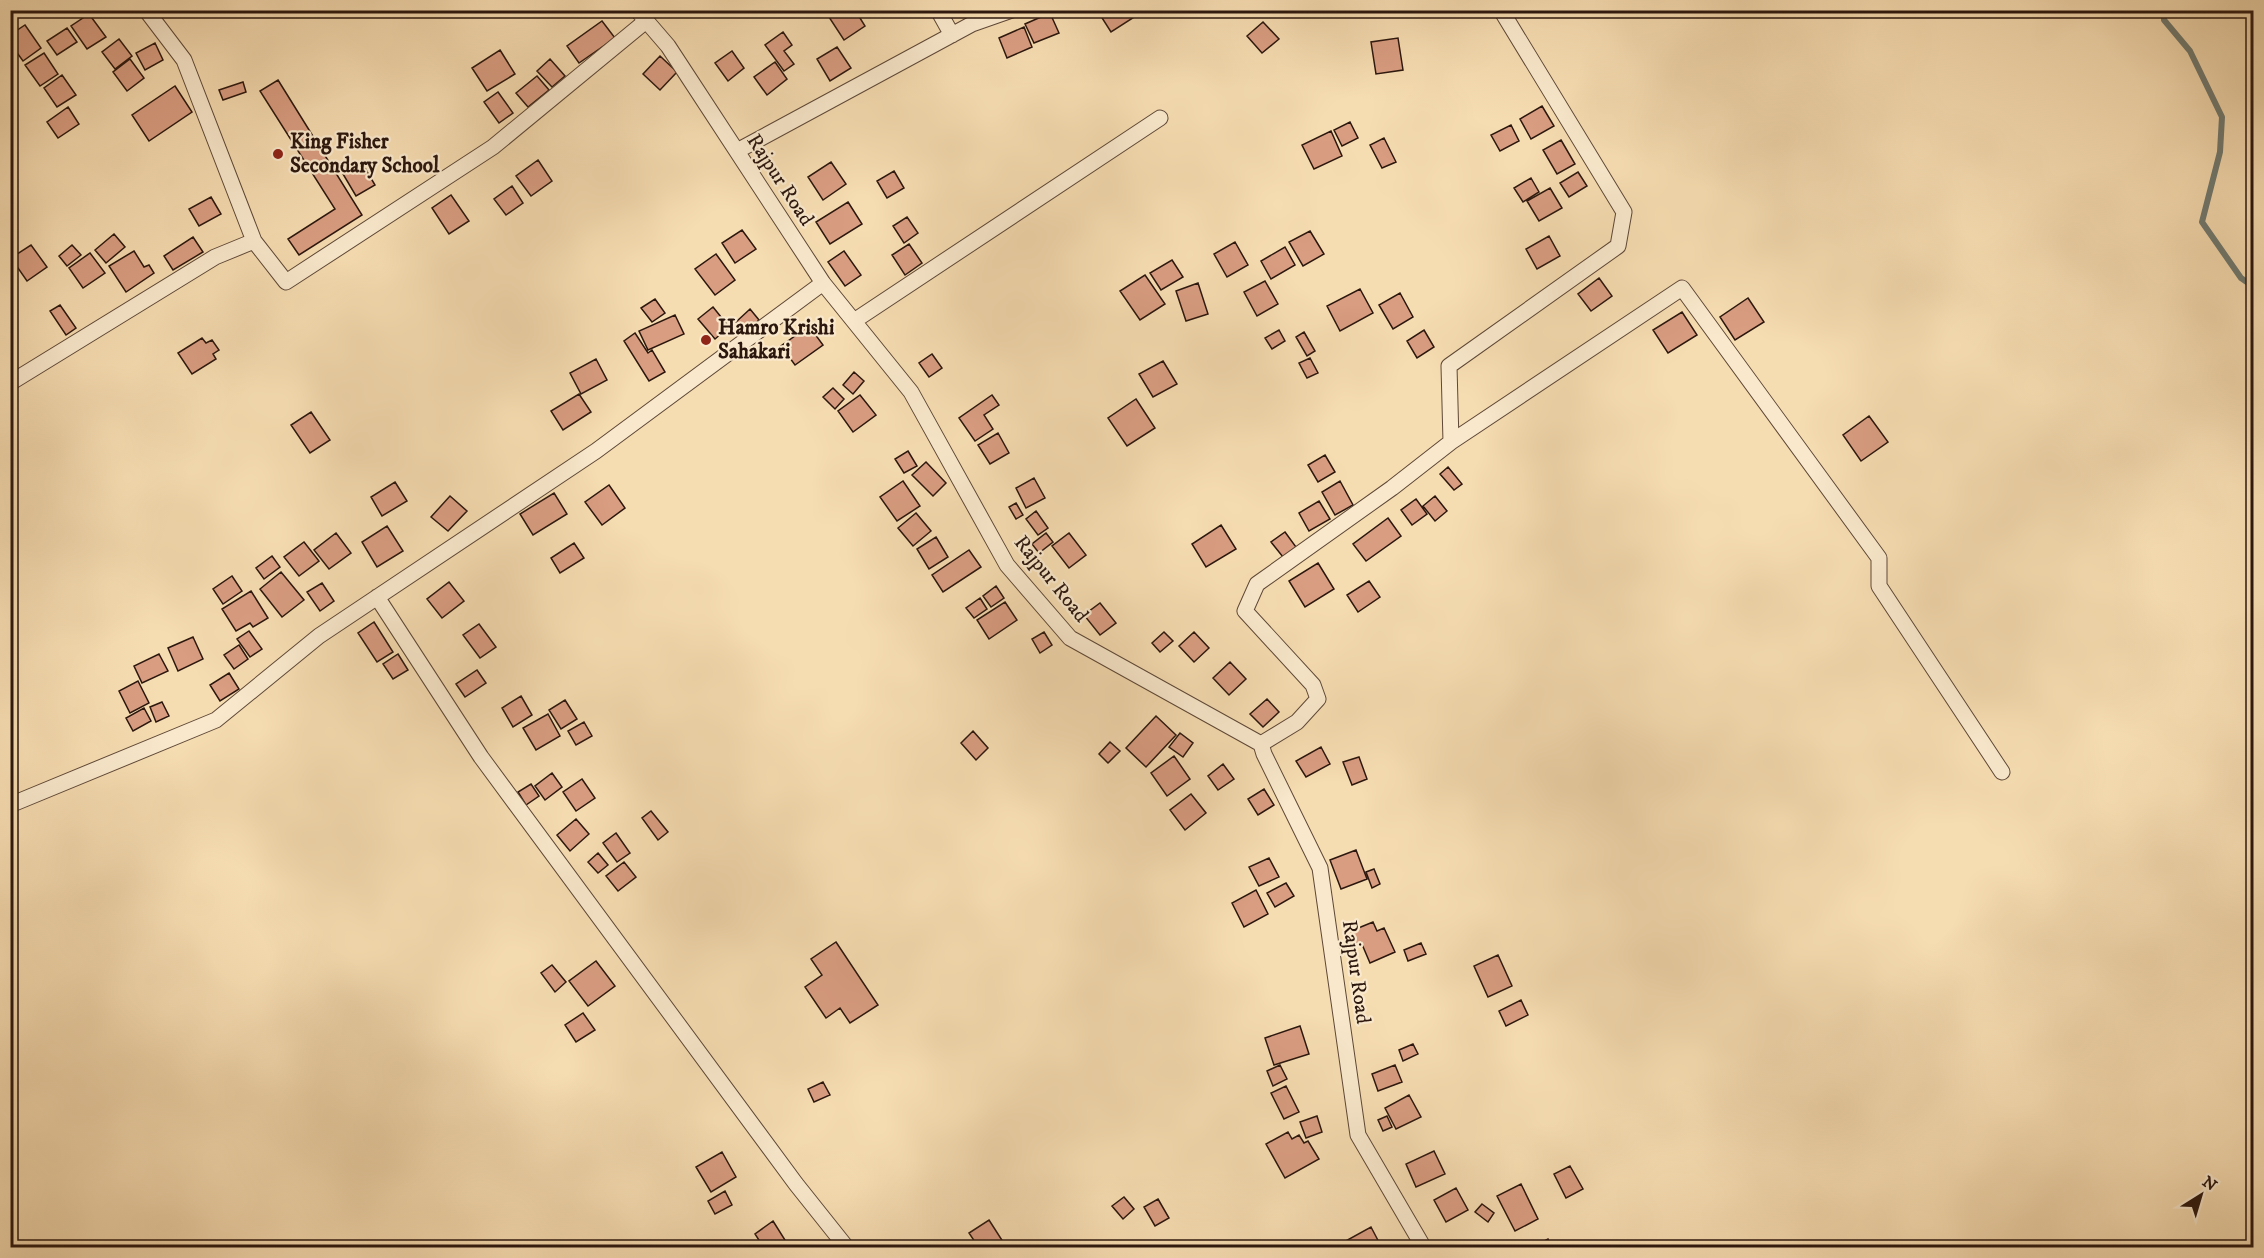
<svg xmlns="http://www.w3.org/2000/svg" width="2264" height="1258" viewBox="0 0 2264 1258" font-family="'IM FELL DW Pica',serif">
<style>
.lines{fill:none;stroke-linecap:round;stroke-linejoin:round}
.stream{stroke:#707970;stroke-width:6}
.building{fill:#d99d81;stroke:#2c170e;stroke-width:1.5}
.minor-casing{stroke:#5e4837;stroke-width:17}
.minor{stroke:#f9e8cc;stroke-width:15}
.poi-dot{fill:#8f2418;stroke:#f9e8cc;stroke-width:2}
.labels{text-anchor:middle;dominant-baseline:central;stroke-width:4.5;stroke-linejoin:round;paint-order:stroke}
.poi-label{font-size:21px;font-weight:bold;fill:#2c170e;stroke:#f9e8cc;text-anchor:start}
.street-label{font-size:21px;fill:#2c170e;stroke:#f9e8cc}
</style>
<rect width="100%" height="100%" fill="#f6dcb1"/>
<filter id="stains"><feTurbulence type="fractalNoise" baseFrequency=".00333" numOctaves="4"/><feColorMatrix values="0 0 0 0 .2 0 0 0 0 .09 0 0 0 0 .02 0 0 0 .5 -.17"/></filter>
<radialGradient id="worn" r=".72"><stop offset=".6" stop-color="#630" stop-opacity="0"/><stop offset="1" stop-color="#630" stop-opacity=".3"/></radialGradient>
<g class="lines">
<path class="stream" d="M2164 10V20L2190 51 2222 117 2220 152 2202 222 2241 278 2254 287"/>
</g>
<path class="building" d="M855 10 865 26 844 40 825 11Z
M1097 10H1137L1139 14 1111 32Z
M1050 13 1059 33 1034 43 1025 24Z
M89 14 106 37 87 49 71 26Z
M602 21 615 38 579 63 567 46Z
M1263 22 1279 39 1262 53 1247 36Z
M25 25 41 48 23 61 10 43V35Z
M1024 27 1032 47 1007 58 999 38Z
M67 28 77 42 57 55 47 41Z
M783 32 792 45 784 51 794 64 784 71 765 45Z
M1398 38 1403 70 1376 74 1371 42Z
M119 39 132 56 115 69 102 52Z
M155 43 163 60 145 70 136 53Z
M837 47 851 68 830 81 817 59Z
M500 50 515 74 487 91 472 68Z
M732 51 744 68 728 81 715 63Z
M44 53 58 74 40 86 25 65Z
M660 56 677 72 660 90 643 74Z
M130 59 144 78 127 91 113 72Z
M550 59 565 76 552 87 537 71Z
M775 62 787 79 767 95 754 77Z
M62 75 76 95 57 107 44 88Z
M537 76 549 90 528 107 516 93Z
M278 80 362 215 299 255 288 239 335 209 260 91Z
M243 82 246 92 223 100 219 90Z
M175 86 192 112 149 141 132 115Z
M498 92 513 113 499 123 484 102Z
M1542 106 1554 126 1531 139 1520 119Z
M68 107 79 124 58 138 47 122Z
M1350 122 1358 138 1342 146 1334 130Z
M1511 125 1519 141 1500 151 1491 135Z
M1331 131 1342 156 1314 169 1302 145Z
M1384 138 1396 162 1382 168 1370 145Z
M1561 140 1575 164 1557 174 1543 150Z
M538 160 552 181 531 196 516 176Z
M831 162 846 184 823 200 808 177Z
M362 163 375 185 356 196 343 174Z
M894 171 904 188 887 198 877 181Z
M1578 172 1587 186 1569 197 1560 183Z
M1531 178 1539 192 1523 202 1514 188Z
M512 186 523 203 506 215 494 199Z
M1550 188 1562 208 1539 221 1527 201Z
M451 195 469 221 449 234 432 208Z
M211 197 221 214 199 226 189 209Z
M848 202 862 224 830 244 816 222Z
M907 217 918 233 904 243 893 226Z
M742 230 756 249 735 263 722 243Z
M1310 231 1324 254 1303 266 1289 242Z
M114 234 125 247 106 263 95 250Z
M1549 236 1560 256 1537 269 1526 249Z
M193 237 203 252 173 270 164 256Z
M1235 242 1248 265 1227 277 1214 254Z
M909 244 922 263 905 275 892 255Z
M31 245 47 267 27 281 11 258Z
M72 245 81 255 67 266 59 256Z
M1285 247 1295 265 1271 279 1261 261Z
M134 251 144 267 149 265 154 273 126 292 109 266Z
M844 251 861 275 845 286 828 262Z
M90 253 105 273 83 288 69 268Z
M716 254 735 280 715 295 695 269Z
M1172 260 1183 277 1161 290 1150 273Z
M1145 275 1165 304 1140 320 1120 291Z
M1599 278 1612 296 1591 311 1578 294Z
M1265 281 1278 304 1257 316 1244 292Z
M1198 283 1208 314 1186 321 1176 291Z
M1360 289 1373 313 1340 331 1327 306Z
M1400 293 1413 317 1393 329 1379 305Z
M1748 298 1764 322 1735 340 1720 317Z
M655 299 665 313 652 322 641 308Z
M60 305 76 328 66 335 50 311Z
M713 307 729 327 715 339 698 319Z
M750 309 759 320 745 332 736 322Z
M1682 312 1697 335 1668 353 1653 330Z
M675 315 684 334 648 350 639 331Z
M809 326 823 345 795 365 781 346Z
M1279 330 1285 341 1272 349 1265 338Z
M1424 330 1434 347 1417 358 1407 341Z
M1304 332 1315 351 1307 356 1296 337Z
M635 333 648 353 652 350 665 372 649 381 624 341Z
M202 338 206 343 212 340 219 350 213 354 216 359 192 374 178 353Z
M932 354 942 368 929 377 919 363Z
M1310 358 1318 373 1307 378 1299 363Z
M596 359 607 380 581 394 570 373Z
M1163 361 1177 384 1153 397 1139 374Z
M854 372 864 381 853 394 843 385Z
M833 388 844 399 835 409 823 397Z
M579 394 591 412 563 430 551 411Z
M860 395 876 415 853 432 838 411Z
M992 395 999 405 984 415 993 429 975 441 959 418Z
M1136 399 1155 428 1127 446 1108 418Z
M311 412 330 440 310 453 291 425Z
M1869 416 1888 442 1861 461 1843 435Z
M998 433 1009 453 990 464 978 445Z
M908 451 917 466 904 473 895 459Z
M1325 455 1335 472 1318 482 1308 465Z
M926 462 946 483 933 496 912 475Z
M1448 467 1462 484 1454 490 1440 474Z
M1034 478 1045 498 1026 508 1016 488Z
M903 481 920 506 897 521 880 497Z
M1340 481 1353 505 1335 515 1322 492Z
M395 482 407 501 382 516 371 497Z
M609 485 625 508 602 525 585 502Z
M554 493 567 514 533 535 520 514Z
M450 496 467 511 448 531 431 517Z
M1435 496 1447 511 1435 521 1423 506Z
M1416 499 1427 514 1412 525 1401 510Z
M1319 501 1330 519 1309 531 1299 513Z
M1016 503 1023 515 1016 519 1009 507Z
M1036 511 1048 528 1038 535 1026 519Z
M916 513 931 531 913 546 898 528Z
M1388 518 1401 536 1366 561 1353 544Z
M1221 525 1236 549 1206 567 1192 544Z
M387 526 403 551 377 567 362 542Z
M1285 532 1296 547 1283 557 1271 542Z
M336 533 351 553 329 569 314 550Z
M1046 533 1053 542 1039 553 1032 544Z
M1069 533 1086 555 1069 568 1052 546Z
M936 537 948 557 929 569 917 549Z
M304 542 319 561 299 576 284 557Z
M574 543 584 558 560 573 551 558Z
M969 550 981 567 943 592 932 575Z
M272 556 280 567 264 579 256 568Z
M1318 563 1334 589 1305 607 1289 581Z
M281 572 304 600 282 617 260 589Z
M232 576 242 591 223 604 213 589Z
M1369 581 1380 597 1358 612 1347 595Z
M449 582 464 601 442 618 427 599Z
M322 583 334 601 320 611 307 592Z
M996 586 1004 598 991 607 983 596Z
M251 591 268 618 253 627 250 623 236 631 222 609Z
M980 598 987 609 974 618 966 608Z
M1005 602 1017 620 989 639 977 620Z
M1100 603 1116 623 1100 635 1084 615Z
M374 622 393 652 377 662 358 633Z
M479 624 496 647 480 658 463 635Z
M249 631 262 649 250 657 237 639Z
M1044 632 1052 645 1040 653 1032 639Z
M1164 632 1173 641 1160 652 1152 643Z
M1194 632 1209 648 1194 662 1179 646Z
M193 637 203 659 178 671 168 648Z
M239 645 248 659 234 669 224 655Z
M159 654 168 671 142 683 134 666Z
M398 654 408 670 393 679 383 664Z
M1230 662 1246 679 1229 695 1213 678Z
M477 670 486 683 465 697 456 684Z
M229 673 239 689 220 701 210 685Z
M138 681 149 703 130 713 119 691Z
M521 696 532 715 513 727 502 708Z
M1267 699 1279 712 1263 727 1250 714Z
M565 700 577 719 561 729 549 710Z
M162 702 169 716 156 722 150 707Z
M144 708 151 721 133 731 126 718Z
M548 714 560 736 536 750 523 728Z
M1156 716 1176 735 1146 767 1126 748Z
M584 722 592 736 576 745 568 731Z
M973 731 988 748 976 760 961 743Z
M1180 733 1193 743 1183 757 1169 747Z
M1110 742 1120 751 1108 763 1099 754Z
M1321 747 1330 764 1306 777 1296 761Z
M1174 756 1190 779 1167 796 1151 773Z
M1359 757 1367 779 1352 785 1343 762Z
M1223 764 1234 779 1218 790 1208 776Z
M552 773 562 787 545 800 535 786Z
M582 779 595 798 576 811 563 792Z
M531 784 539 796 526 805 518 792Z
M1264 789 1274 805 1258 815 1248 799Z
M1191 794 1206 813 1185 830 1170 810Z
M651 811 668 832 658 840 642 818Z
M576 819 589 834 570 851 557 835Z
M616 833 630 853 617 862 603 843Z
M1356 850 1367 879 1341 889 1330 860Z
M598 853 608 865 598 873 588 862Z
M1269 858 1279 877 1259 886 1249 867Z
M624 862 636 877 618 891 606 876Z
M1374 869 1380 884 1372 888 1366 872Z
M1286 883 1294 896 1275 907 1267 893Z
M1256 890 1268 914 1244 927 1232 903Z
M1373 922 1377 931 1384 928 1395 952 1370 963 1361 942 1356 944 1351 931Z
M836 942 878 1005 850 1023 840 1008 826 1018 805 987 822 975 811 959Z
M1421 943 1426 954 1408 961 1404 950Z
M1498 955 1512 986 1488 997 1474 966Z
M596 961 615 986 588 1006 569 981Z
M552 965 566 982 555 992 541 973Z
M1521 1000 1528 1015 1506 1026 1499 1011Z
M583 1013 595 1030 576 1042 565 1025Z
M1300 1026 1309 1054 1274 1065 1265 1038Z
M1413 1044 1418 1054 1403 1061 1399 1050Z
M1280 1065 1287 1079 1273 1086 1267 1071Z
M1395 1065 1402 1082 1378 1091 1372 1074Z
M823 1082 830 1095 814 1102 808 1089Z
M1286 1086 1299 1112 1284 1119 1271 1093Z
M1409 1095 1421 1117 1396 1129 1385 1108Z
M1317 1116 1322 1132 1306 1138 1300 1122Z
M1387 1116 1392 1127 1383 1131 1378 1120Z
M1288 1132 1292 1139 1299 1135 1304 1143 1308 1141 1319 1159 1285 1178 1266 1144Z
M1434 1151 1445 1174 1416 1187 1406 1164Z
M722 1152 736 1177 711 1192 696 1167Z
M1570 1166 1583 1189 1566 1198 1554 1174Z
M1521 1184 1538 1219 1515 1231 1497 1196Z
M1456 1188 1468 1210 1446 1222 1434 1200Z
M725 1191 732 1205 715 1214 708 1201Z
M1124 1197 1134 1209 1123 1219 1112 1206Z
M1158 1199 1169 1218 1155 1226 1144 1207Z
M1482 1204 1494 1213 1488 1222 1475 1212Z
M989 1220 1007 1248H979L969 1233Z
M773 1221 785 1240 774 1248H764L755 1234Z
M1371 1227 1382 1248H1345L1342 1243Z
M1548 1239 1552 1248H1531Z"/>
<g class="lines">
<g class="minor-casing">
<path id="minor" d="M146 10 184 60 254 241
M637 10 668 46 823 283 911 392 1007 565 1070 638 1261 744 1264 754 1320 868 1358 1135 1424 1248
M938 10 952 35
M737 151 972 24 1012 10
M854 321 1160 118
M10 383 215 257 254 241 286 282 493 147 646 21
M1451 442 1682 288 1879 558V586L2002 772
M377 597 481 757 796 1184 847 1248
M1261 744 1297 722 1318 699 1313 685 1245 611 1257 584 1392 488 1451 442 1449 366 1618 246 1624 212 1501 10
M10 805 216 720 319 636 596 451 823 283"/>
</g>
<use href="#minor" class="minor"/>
</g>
<g class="poi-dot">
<circle cx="278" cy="154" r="6"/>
<circle cx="706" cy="340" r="6"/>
</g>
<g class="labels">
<g class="poi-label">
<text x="290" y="142">King Fisher<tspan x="290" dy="24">Secondary School</tspan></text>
<text x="718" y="328">Hamro Krishi<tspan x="718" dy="24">Sahakari</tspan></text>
</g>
<g class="street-label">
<text transform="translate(780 180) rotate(57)">Rajpur Road</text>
<text transform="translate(1051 579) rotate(51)">Rajpur Road</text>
<text transform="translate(1356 972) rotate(82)">Rajpur Road</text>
</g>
</g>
<rect width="2264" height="1258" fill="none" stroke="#f6dcb1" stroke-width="36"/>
<rect x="12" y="12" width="2240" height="1234" fill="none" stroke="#2c170e" stroke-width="3"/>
<rect x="18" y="18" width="2228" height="1222" fill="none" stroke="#2c170e" stroke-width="1.5"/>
<g transform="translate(2201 1195) rotate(37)" stroke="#f9e8cc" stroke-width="4.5" paint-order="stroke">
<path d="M0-4.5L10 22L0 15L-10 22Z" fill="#2c170e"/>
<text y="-9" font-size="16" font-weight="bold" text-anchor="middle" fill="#2c170e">N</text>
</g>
<rect width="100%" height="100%" filter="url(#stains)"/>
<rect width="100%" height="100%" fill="url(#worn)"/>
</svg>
